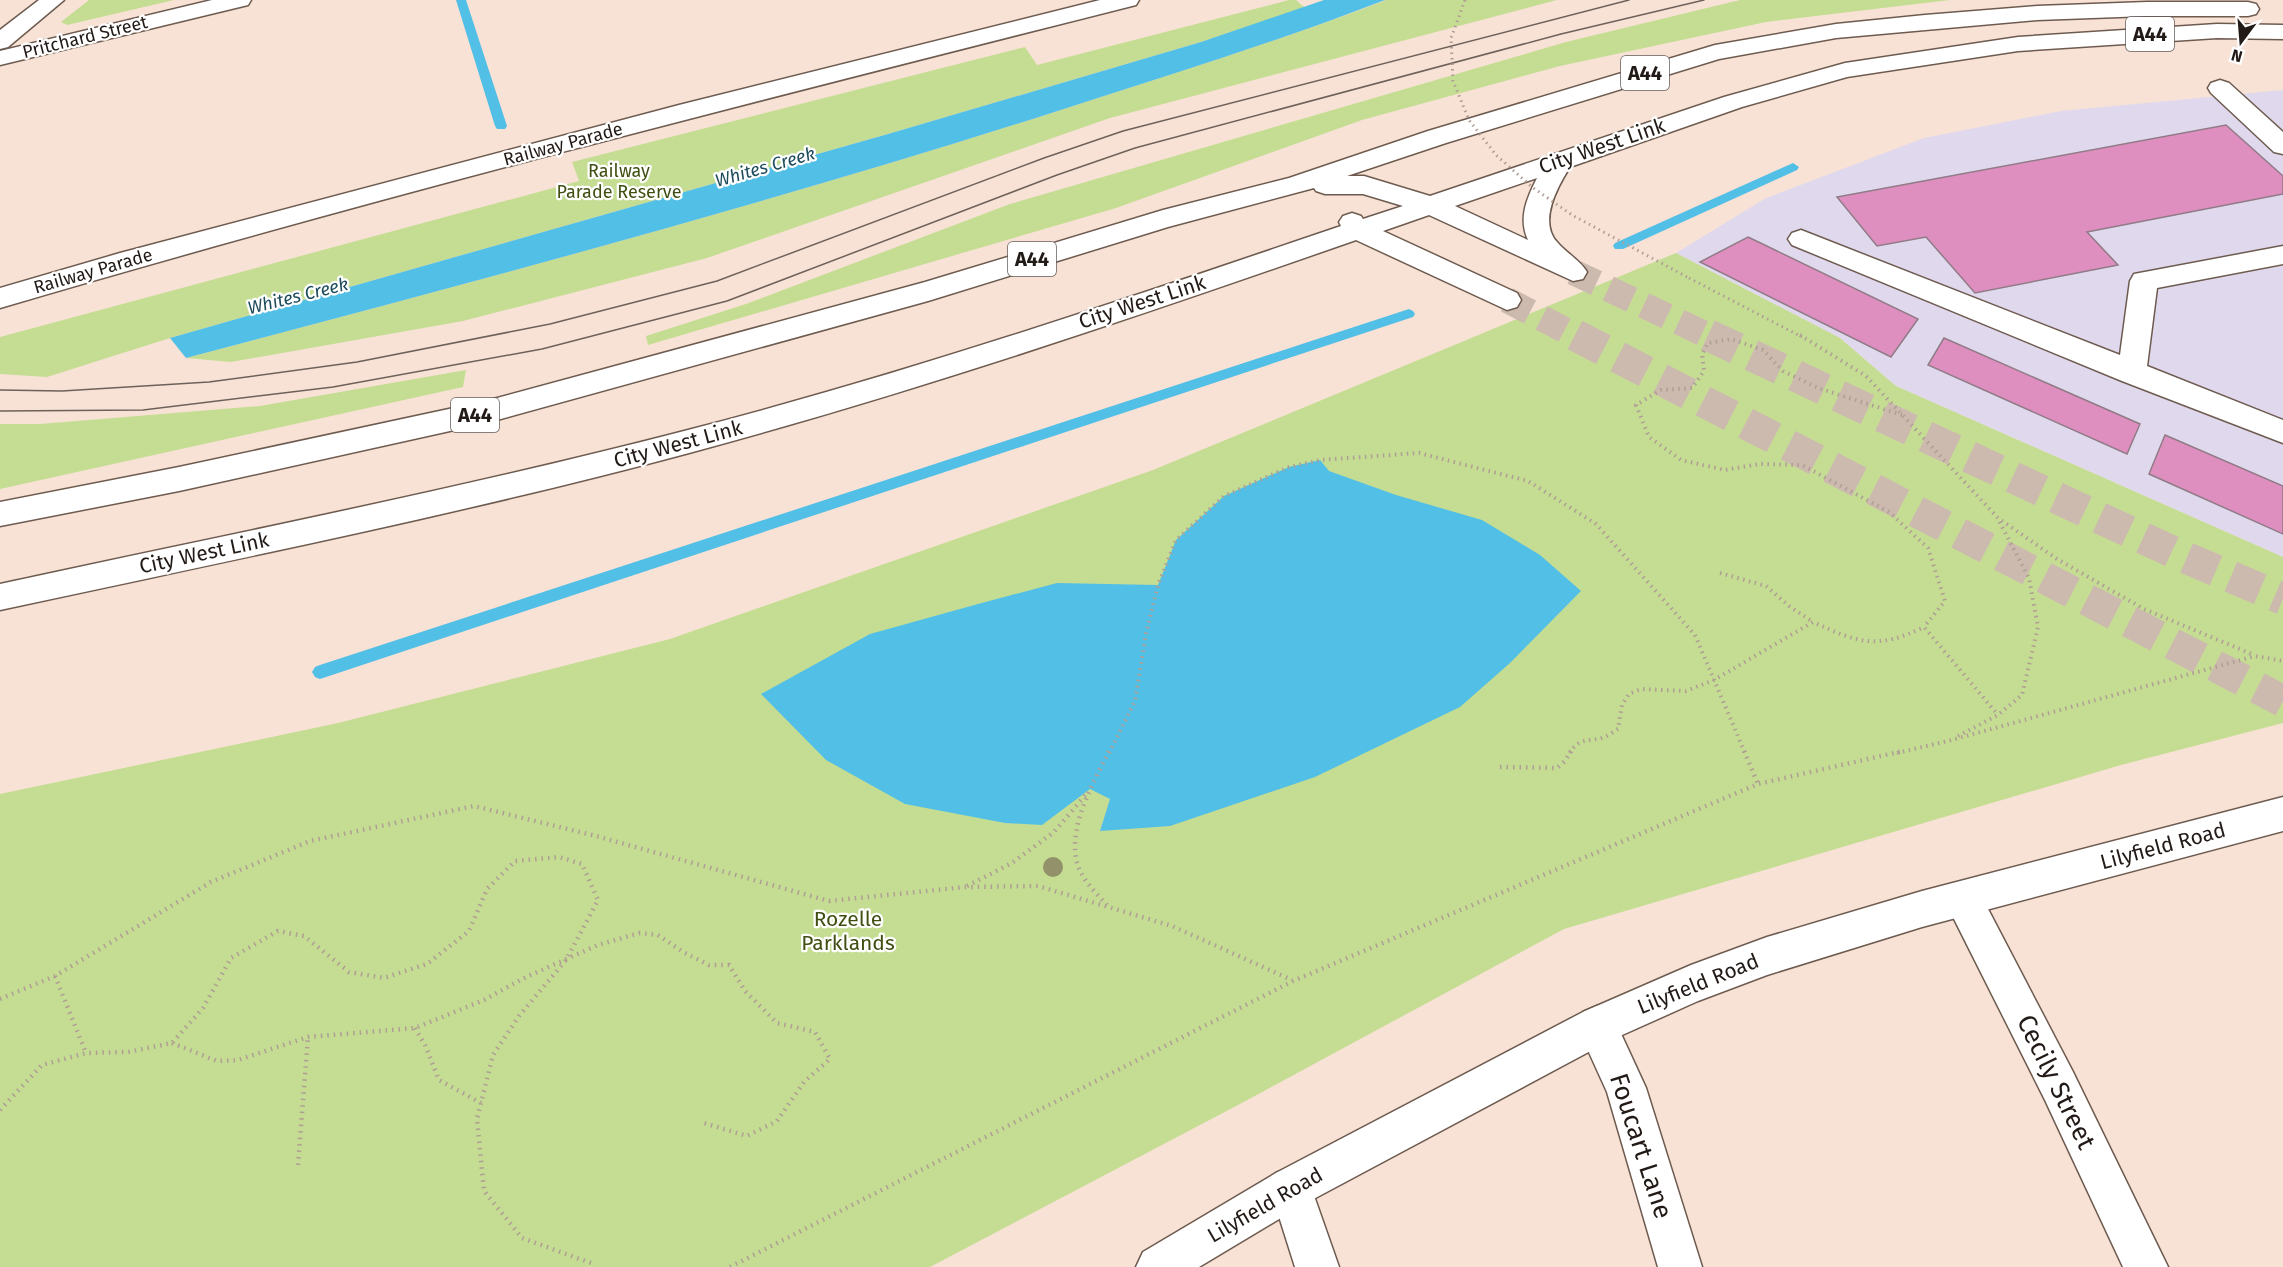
<svg xmlns="http://www.w3.org/2000/svg" width="2283" height="1267" viewBox="0 0 2283 1267" font-family="'Fira Sans',sans-serif">
<style>
.industrial{fill:#e0d9ee}
.green{fill:#c5dd93}
.water{fill:#52bfe6}
.lines{fill:none;stroke-linecap:round;stroke-linejoin:round}
.stream{fill:#52bfe6;fill-rule:evenodd}
.building{fill:#de8fc0;stroke:#907b87;stroke-width:1.5}
.highway-tunnel-far1{stroke:#cdbaaf;stroke-width:26;stroke-dasharray:26 13;stroke-linecap:butt}
.highway-tunnel{stroke:#cdbaaf;stroke-width:32;stroke-dasharray:32 16;stroke-linecap:butt}
.minor-casing{stroke:#6e5b50;stroke-width:3}
.major-casing{stroke:#6e5b50;stroke-width:3}
.highway-casing{stroke:#6e5b50;stroke-width:3}
.path-far2{stroke:#af9e94;stroke-width:3;stroke-dasharray:1.5 4;stroke-linecap:butt}
.path-far1{stroke:#af9e94;stroke-width:4;stroke-dasharray:1.5 4.5;stroke-linecap:butt}
.path{stroke:#af9e94;stroke-width:4.5;stroke-dasharray:1.5 5;stroke-linecap:butt}
.minor{fill:#fff;fill-rule:evenodd}
.major{fill:#fff;fill-rule:evenodd}
.highway{fill:#fff;fill-rule:evenodd}
.tram{stroke:#6e615a;stroke-width:1.5}
.path-bridge{stroke:#af9e94;stroke-width:3;stroke-dasharray:1.5 4;stroke-linecap:butt}
.tree{fill:#92916a}
.labels{text-anchor:middle;dominant-baseline:central;stroke-width:4.5;stroke-linejoin:round;paint-order:stroke}
.far-street-label{font-size:18px;fill:#221a16;stroke:#fff}
.far-water-label{font-size:18px;font-style:italic;fill:#1d4c5c;stroke:#fff}
.far-park-label{font-size:18px;fill:#3f4f12;stroke:#fff}
.shield{fill:#fff;stroke:#645f5c;stroke-width:1.5}
.shield-label{font-size:20px;font-weight:bold;fill:#221a16}
.street-label{font-size:21px;fill:#221a16;stroke:#fff}
.park-label{font-size:21px;fill:#3f4f12;stroke:#fff}
.near-street-label{font-size:26px;fill:#221a16;stroke:#fff}
</style>
<rect width="100%" height="100%" fill="#f8e2d5"/>
<path class="industrial" d="M2283 90V557L1896 386 1840 338 1676 253 1766 198 1924 138 2061 111Z"/>
<path class="green" d="M89 0H174L67 25 61 22Z
M1289 0H1296L1305 8 1201 42 888 134 170 338 47 377 0 374V337L579 181 572 162 1025 47 1037 65Z
M1386 0H1557L1110 118 707 258 463 321 231 362 186 358C482 280 778 201 1070 107 1175 73 1282 40 1386 0Z
M1740 0H1950L1766 22 1560 66 1362 120 1116 208 648 345 646 336 746 304 1010 204 1566 42Z
M1676 253 1840 338 1896 386 2283 557V723L2121 765 1564 929 1238 1105 930 1267H0V794L338 723 670 639 1153 470Z
M466 370 463 387 0 489V424H40L260 406Z"/>
<path class="water" d="M1324 0H1385C1282 40 1175 73 1070 107 778 201 482 280 186 358L170 338 888 134 1201 42Z
M1320 460 1329 471 1396 495 1482 520 1540 555 1581 591 1510 663 1460 707 1315 777 1170 826 1100 831 1110 799 1090 789 1042 825 1005 823 905 804 826 760 761 694 870 634 978 604 1057 583 1158 585 1176 540 1224 496 1289 467Z"/>
<g class="lines">
<path class="stream" d="M456 0H466L507 126 505 129H497L495 126Z
M1793 163 1799 167 1797 170 1623 249H1615L1613 246 1615 243Z
M1409 309 1413 311 1415 314 1413 317 320 679 315 677 312 672 315 667 320 665Z"/>
</g>
<path class="building" d="M2226 125 2283 176V194L2087 232 2118 265 1975 293 1926 237 1877 246 1837 197Z
M1748 237 1918 319 1891 357 1700 262Z
M1944 338 2140 424 2127 454 1928 365Z
M2165 435 2283 486V534L2149 474Z"/>
<g class="lines">
<path class="highway-tunnel-far1" d="M1573 272 1711 337
M1507 300 1578 337"/>
<path class="highway-tunnel" d="M1575 335 2283 701
M1708 335 2175 553 2283 599"/>
<g class="minor-casing">
<path id="minor" d="M39 0H64L8 47 0 49V30Z
M212 0H251L248 5 0 65V51Z
M1100 0H1139L1136 5C756 101 376 197 0 308V288L120 253 679 105Z
M2220 80 2229 83 2283 132V154L2274 152 2211 93 2208 88 2211 83Z
M1801 230 2120 355 2130 281 2134 274 2283 246V264L2157 288 2147 366 2283 420V443L2122 381 1792 245 1788 239 1792 233Z
M1963 881 1976 886 2073 1072 2168 1267H2123L2045 1100 1944 899 1950 886Z
M1597 1006 1611 1012 1646 1088 1702 1267H1658L1607 1092 1577 1026 1583 1012Z
M1291 1167 1306 1173 1339 1267H1295L1270 1188 1276 1173Z"/>
</g>
<g class="major-casing">
<path id="major" d="M2283 797V831L1922 927 1767 975 1698 1001 1611 1040 1306 1203 1199 1267H1136L1143 1252 1276 1173 1583 1012 1691 965 1767 937 1922 891Z"/>
</g>
<g class="highway-casing">
<path id="highway" d="M2147 2H2248L2256 4 2259 9 2256 14 2248 16H2147L2037 20 1836 38 1719 59 1446 143 1347 176H1364L1430 196 1724 97 1845 63 2018 37 2217 24 2283 25V39L2217 38 2018 51 1847 77 1742 107 1570 167C1558 186 1538 221 1557 242 1566 253 1580 260 1587 272L1583 279 1573 281 1429 215 1383 231 1517 293 1521 300 1517 307 1507 310 1356 240C1136 317 915 392 689 453 462 514 230 560 0 610V584C230 534 461 489 688 430 909 373 1126 299 1341 226L1339 222 1343 216 1352 213 1361 216 1363 219 1403 206 1363 194H1325L1316 191 1314 188 1168 227 928 301 486 423 179 491 0 526V502L179 467 486 401 925 282 1163 210 1289 178 1428 131 1715 45 1836 24 1925 15 2037 6ZM1537 178C1527 198 1518 218 1528 240L1455 206Z"/>
</g>
<path class="path-far2" d="M1689 278 1802 337"/>
<path class="path-far1" d="M1800 335 1866 376 1998 518 2057 559 2144 609 2254 655
M1902 415 1818 388 1783 371 1763 350 1731 339 1708 343 1702 354 1704 371 1692 388 1661 390 1636 405 1649 437 1681 460 1725 470 1760 464 1802 465 1889 512 1928 548 1945 601 1924 627
M1720 573 1766 586 1789 606 1813 622
M1958 736 1998 715 2022 695 2038 627 2029 578 1998 519
M1109 753 1135 701 1146 634 1158 585 1176 540 1224 496 1289 467 1320 460 1419 453 1528 481 1596 524 1695 635 1745 753
M1570 753C1578 737 1591 742 1605 737 1609 735 1614 731 1618 729L1622 705 1629 694 1641 689 1686 691 1714 680 1813 622C1859 643 1876 650 1924 627L1998 715
M1897 753 1948 741 2255 656 2283 661"/>
<path class="path" d="M1744 751 1758 784
M1500 767 1557 768 1565 761 1571 751
M967 886 1012 863 1054 832 1088 792
M1107 905C1095 892 1079 877 1076 858 1070 822 1094 782 1109 751
M55 976 86 1053
M0 999 55 976 211 882 310 841 474 806 596 836 829 901 965 887 1038 886 1172 926 1292 980
M415 1028 425 1045 439 1080 481 1103
M172 1043 217 1061 238 1060 308 1037 415 1028 484 1000 526 977 598 945 640 933 658 935 683 952 709 965H729L745 991 777 1023 815 1032 830 1059 804 1082 777 1121 747 1136 704 1123
M0 1110 42 1065 86 1053 128 1052 172 1043 203 1008 231 958 278 931 304 936 349 972 384 978 427 964 469 931 487 889 515 861 559 857 582 864 598 900 566 960 519 1016 493 1055 477 1119 484 1191 522 1238 591 1263 592 1267
M298 1165 308 1037
M730 1267 1293 981 1758 784 1903 751"/>
<use href="#minor" class="minor"/>
<use href="#major" class="major"/>
<use href="#highway" class="highway"/>
<path class="tram" d="M0 390 62 391 209 382 357 362 550 324 717 281 1044 158 1123 131 1629 0
M0 411 143 410 333 387 542 349 727 301 1057 175 1135 148 1561 34 1704 0"/>
<path class="path-bridge" d="M1465 0 1451 38 1453 81 1469 120 1496 155 1532 187 1572 215 1689 278"/>
</g>
<circle class="tree" cx="1053" cy="867" r="10"/>
<g class="labels">
<g class="far-street-label">
<text transform="translate(85 37) rotate(-14)">Pritchard Street</text>
<text transform="translate(563 144) rotate(-15)">Railway Parade</text>
<text transform="translate(93 271) rotate(-16)">Railway Parade</text>
</g>
<g class="far-water-label">
<text transform="translate(765 167) rotate(-16)">Whites Creek</text>
<text transform="translate(298 296) rotate(-14)">Whites Creek</text>
</g>
<g class="far-park-label">
<text x="619" y="171">Railway<tspan x="619" dy="21">Parade Reserve</tspan></text>
</g>
<g class="shield">
<rect x="2126" y="17" width="48" height="34" rx="4.5"/>
<rect x="1621" y="56" width="48" height="34" rx="4.5"/>
<rect x="1008" y="242" width="48" height="34" rx="4.5"/>
<rect x="451" y="398" width="48" height="34" rx="4.5"/>
</g>
<g class="shield-label">
<text x="2150" y="34">A44</text>
<text x="1645" y="73">A44</text>
<text x="1032" y="259">A44</text>
<text x="475" y="415">A44</text>
</g>
<g class="street-label">
<text transform="translate(1602 146) rotate(-19)">City West Link</text>
<text transform="translate(1142 302) rotate(-18)">City West Link</text>
<text transform="translate(678 444) rotate(-15)">City West Link</text>
<text transform="translate(204 553) rotate(-12)">City West Link</text>
<text transform="translate(2163 846) rotate(-15)">Lilyfield Road</text>
<text transform="translate(1698 984) rotate(-22)">Lilyfield Road</text>
<text transform="translate(1265 1205) rotate(-30)">Lilyfield Road</text>
</g>
<g class="park-label">
<text x="848" y="919">Rozelle<tspan x="848" dy="24">Parklands</tspan></text>
</g>
<g class="near-street-label">
<text transform="translate(2056 1082) rotate(64)">Cecily Street</text>
<text transform="translate(1641 1146) rotate(72)">Foucart Lane</text>
</g>
</g>
<g transform="translate(2241 42) rotate(196)" stroke="#ffffff" stroke-width="4.5" paint-order="stroke">
<path d="M0-4.5L10 22L0 15L-10 22Z" fill="#221a16"/>
<text y="-9" font-size="16" font-weight="bold" text-anchor="middle" fill="#221a16">N</text>
</g>
</svg>
